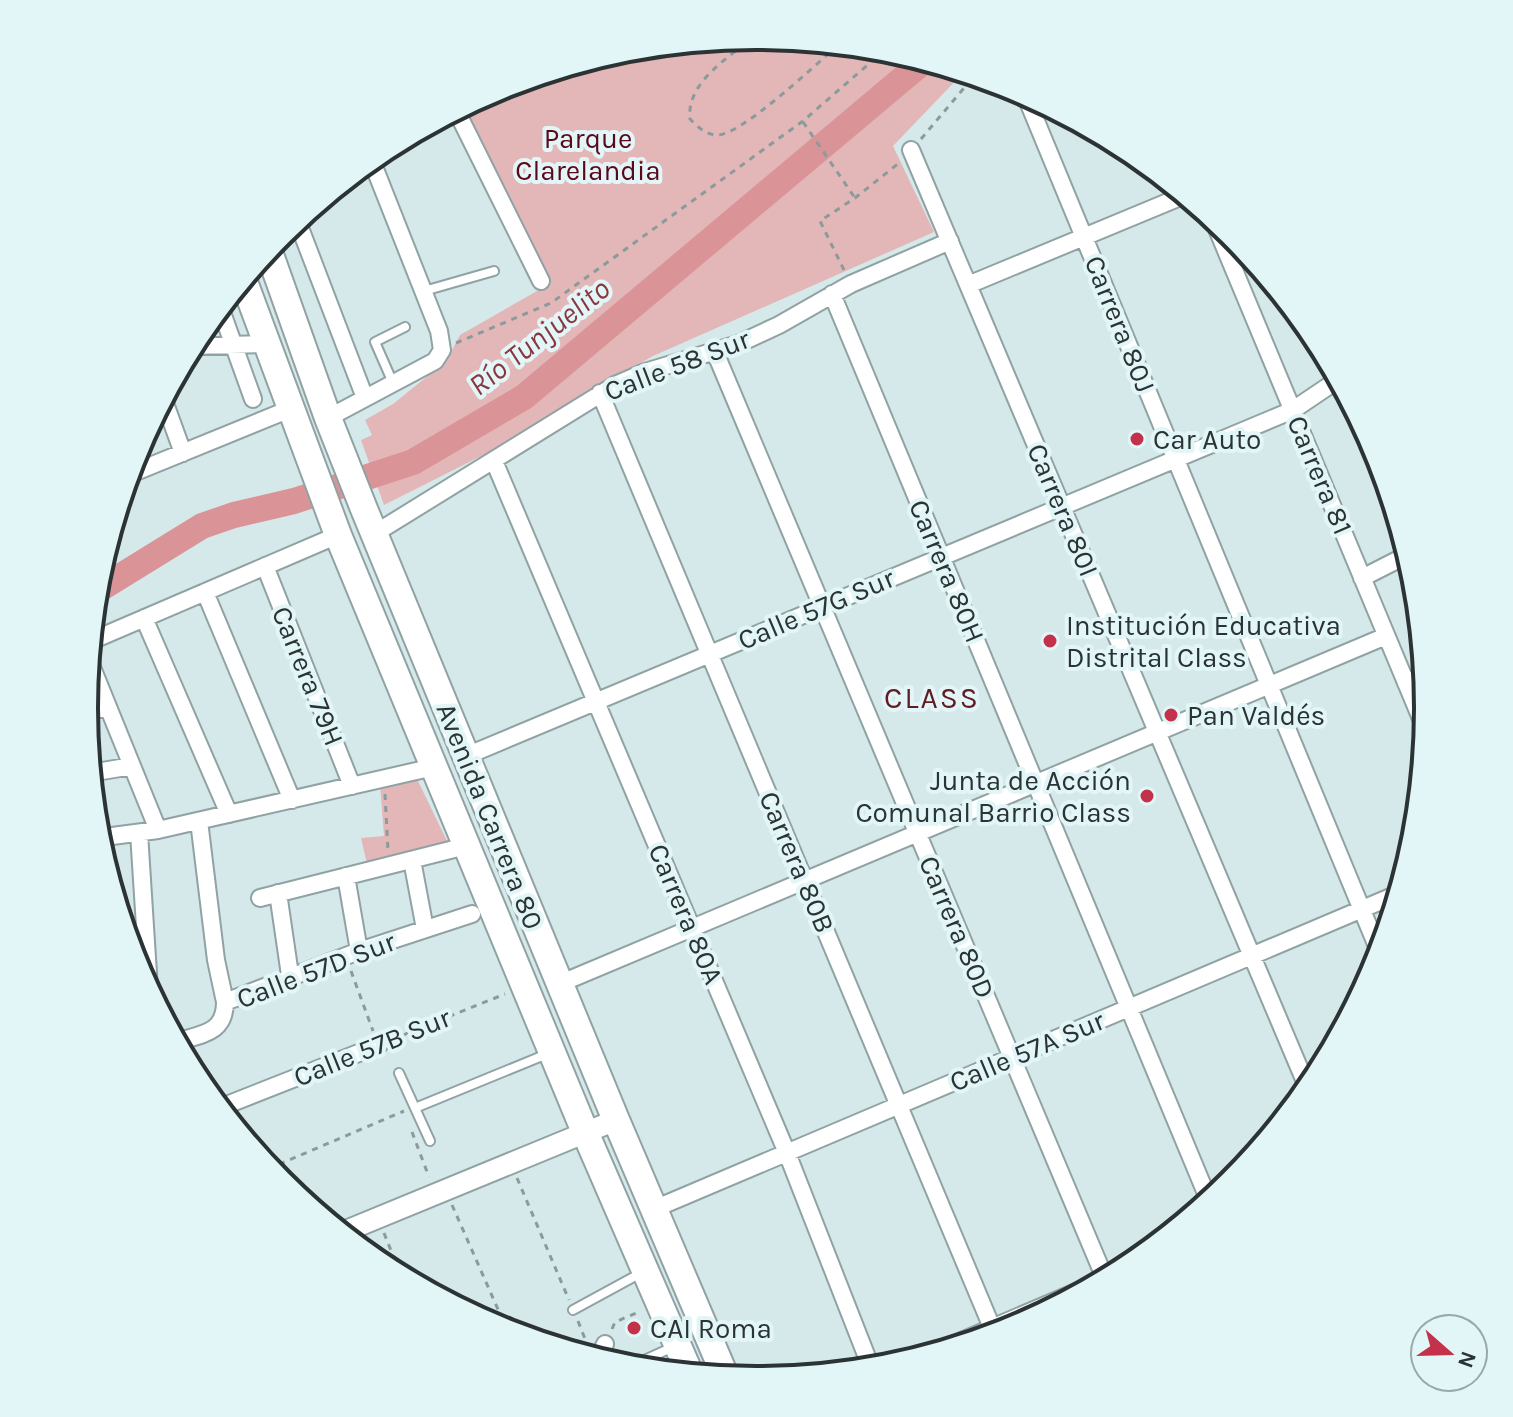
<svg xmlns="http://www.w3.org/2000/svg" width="1513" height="1417" viewBox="0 0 1513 1417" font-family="Karla,sans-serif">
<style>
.green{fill:#e3b6b7}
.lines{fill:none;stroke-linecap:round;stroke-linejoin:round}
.river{stroke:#da9497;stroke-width:26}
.service-casing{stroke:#90a2a4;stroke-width:12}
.minor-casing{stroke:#90a2a4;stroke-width:20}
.tertiary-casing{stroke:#90a2a4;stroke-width:24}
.primary-casing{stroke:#90a2a4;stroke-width:30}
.path{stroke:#8b9a9b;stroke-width:3;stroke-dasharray:6 6;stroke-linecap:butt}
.service{stroke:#fff;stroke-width:8}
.minor{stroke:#fff;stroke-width:16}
.tertiary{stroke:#fff;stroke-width:20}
.primary{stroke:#fff;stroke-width:26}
.poi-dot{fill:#c3324a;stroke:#e2f6f8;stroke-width:3}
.labels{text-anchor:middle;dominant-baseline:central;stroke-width:8;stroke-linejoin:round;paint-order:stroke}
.park-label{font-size:28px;fill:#5d081a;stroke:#e2f6f8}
.street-label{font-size:28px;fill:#2b3334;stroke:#e2f6f8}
.poi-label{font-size:28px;fill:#2b3334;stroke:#e2f6f8;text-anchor:start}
.water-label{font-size:30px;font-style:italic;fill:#8a363f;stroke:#e2f6f8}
.neighbourhood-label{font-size:30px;letter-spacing:2px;fill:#601b24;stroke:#e2f6f8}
.rim{fill:none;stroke:#2b3334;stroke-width:4}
</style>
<rect width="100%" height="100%" fill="#d5e9ea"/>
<path class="green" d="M757 36 888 49 964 72 893 146 934 232 653 356 595 389 535 429 384 505 361 440 372 435 365 420 393 404 429 375 450 354 460 335 551 283 463 107 500 87 626 49Z
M416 777 448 843 367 864 361 838 384 836 380 784Z"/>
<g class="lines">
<path class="river" d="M95 592 202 526 234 515 294 501 413 462 524 397 925 60"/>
<g class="service-casing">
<path id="service" d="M424 291 494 271
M393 383 375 342 405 327
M399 1073 430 1141
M415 1108 547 1054
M573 1310 641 1273
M627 1368 673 1347"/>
</g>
<g class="minor-casing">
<path id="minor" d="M1024 92 1381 956
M456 110 541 281
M911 150 1309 1091
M1212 217 1427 733
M297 220 365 398
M968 285 1185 195
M832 294 1210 1203
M220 307 253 399
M192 346 265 344
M715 352 1106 1281
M600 393 993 1330
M163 398 183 453
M328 418 435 361 442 350 439 331 371 159
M494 461 787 1153 872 1370
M128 475 290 409
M374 534 615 385 645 372 738 344 779 325 851 284 950 241
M265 566 352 786
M1362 578 1409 554
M205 592 292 800
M144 618 229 814
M91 641 338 535
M89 660 158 830
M1406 683 1426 674
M84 711 108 707
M466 756 1293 410 1339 379
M90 773 132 766
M199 821 216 960 225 1002
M139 833 149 989 152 997
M97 838 158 830 434 767
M412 860 425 929
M346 876 359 951
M278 893 290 975
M260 898 466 846
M559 984 1386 636
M176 1042C201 1034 225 1034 225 1002L359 951 472 914
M219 1108 379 1045
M654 1209 1400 893
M598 1360 605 1344"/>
</g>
<g class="tertiary-casing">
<path id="tertiary" d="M341 1233 616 1120
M943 1351 1100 1284"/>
</g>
<g class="primary-casing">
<path id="primary" d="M268 249 328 418 364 509 616 1120 726 1378
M243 279 338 535 585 1132 690 1374"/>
</g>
<path class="path" d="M754 36C729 58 686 82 690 119 698 127 706 135 717 135 740 136 813 67 834 49L837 44
M803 122 855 198
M921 139 975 75
M844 270 820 221 855 198 899 163
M456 343 551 303 803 121 886 49
M385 794 388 851
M351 971 373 1031
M393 1039 505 994
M412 1132 429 1177
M268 1169 404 1111
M517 1178 569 1300
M452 1205 508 1332
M384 1233 402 1278
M578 1321 587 1344
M612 1329 615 1322 641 1311"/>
<use href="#service" class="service"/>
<use href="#minor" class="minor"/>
<use href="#tertiary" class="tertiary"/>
<use href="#primary" class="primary"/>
</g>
<g class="poi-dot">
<circle cx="1137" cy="439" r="8"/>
<circle cx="1050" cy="641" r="8"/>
<circle cx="1171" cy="715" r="8"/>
<circle cx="1147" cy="796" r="8"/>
<circle cx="634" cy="1328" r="8"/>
</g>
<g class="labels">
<g class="park-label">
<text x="588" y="138">Parque<tspan x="588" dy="32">Clarelandia</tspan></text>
</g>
<g class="street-label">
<text transform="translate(1120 324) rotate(68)">Carrera 80J</text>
<text transform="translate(677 365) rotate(-21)">Calle 58 Sur</text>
<text transform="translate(1320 475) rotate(67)">Carrera 81</text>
<text transform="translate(1063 510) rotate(67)">Carrera 80I</text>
<text transform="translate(947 571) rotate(67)">Carrera 80H</text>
<text transform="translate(816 609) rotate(-23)">Calle 57G Sur</text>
<text transform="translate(308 676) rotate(68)">Carrera 79H</text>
<text transform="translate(490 816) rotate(68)">Avenida Carrera 80</text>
<text transform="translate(797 862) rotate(67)">Carrera 80B</text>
<text transform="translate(686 914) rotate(67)">Carrera 80A</text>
<text transform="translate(957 927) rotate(67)">Carrera 80D</text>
<text transform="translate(316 970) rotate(-21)">Calle 57D Sur</text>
<text transform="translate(372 1047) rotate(-22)">Calle 57B Sur</text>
<text transform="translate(1027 1051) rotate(-23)">Calle 57A Sur</text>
</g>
<g class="poi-label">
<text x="1153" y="439">Car Auto</text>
<text x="1066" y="625">Institución Educativa<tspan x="1066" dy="32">Distrital Class</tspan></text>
<text x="1187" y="715">Pan Valdés</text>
<text x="1131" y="780" text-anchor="end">Junta de Acción<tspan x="1131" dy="32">Comunal Barrio Class</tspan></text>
<text x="650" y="1328">CAI Roma</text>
</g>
<g class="water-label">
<text transform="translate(539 337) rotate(-38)">Río Tunjuelito</text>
</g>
<g class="neighbourhood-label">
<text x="932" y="698">CLASS</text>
</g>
</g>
<path d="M0 0H1513V1417H0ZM98 708a658 658 0 1 1 1316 0a658 658 0 1 1-1316 0Z" fill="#e2f6f8" fill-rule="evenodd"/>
<path class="rim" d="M98 708a658 658 0 1 1 1316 0a658 658 0 1 1-1316 0Z"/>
<g transform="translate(1449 1353) rotate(110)"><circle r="38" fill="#e2f6f8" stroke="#99a8aa" stroke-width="2"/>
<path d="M0-6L14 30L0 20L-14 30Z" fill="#c3324a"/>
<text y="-12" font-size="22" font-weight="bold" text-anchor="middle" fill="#2b3334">N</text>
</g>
</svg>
